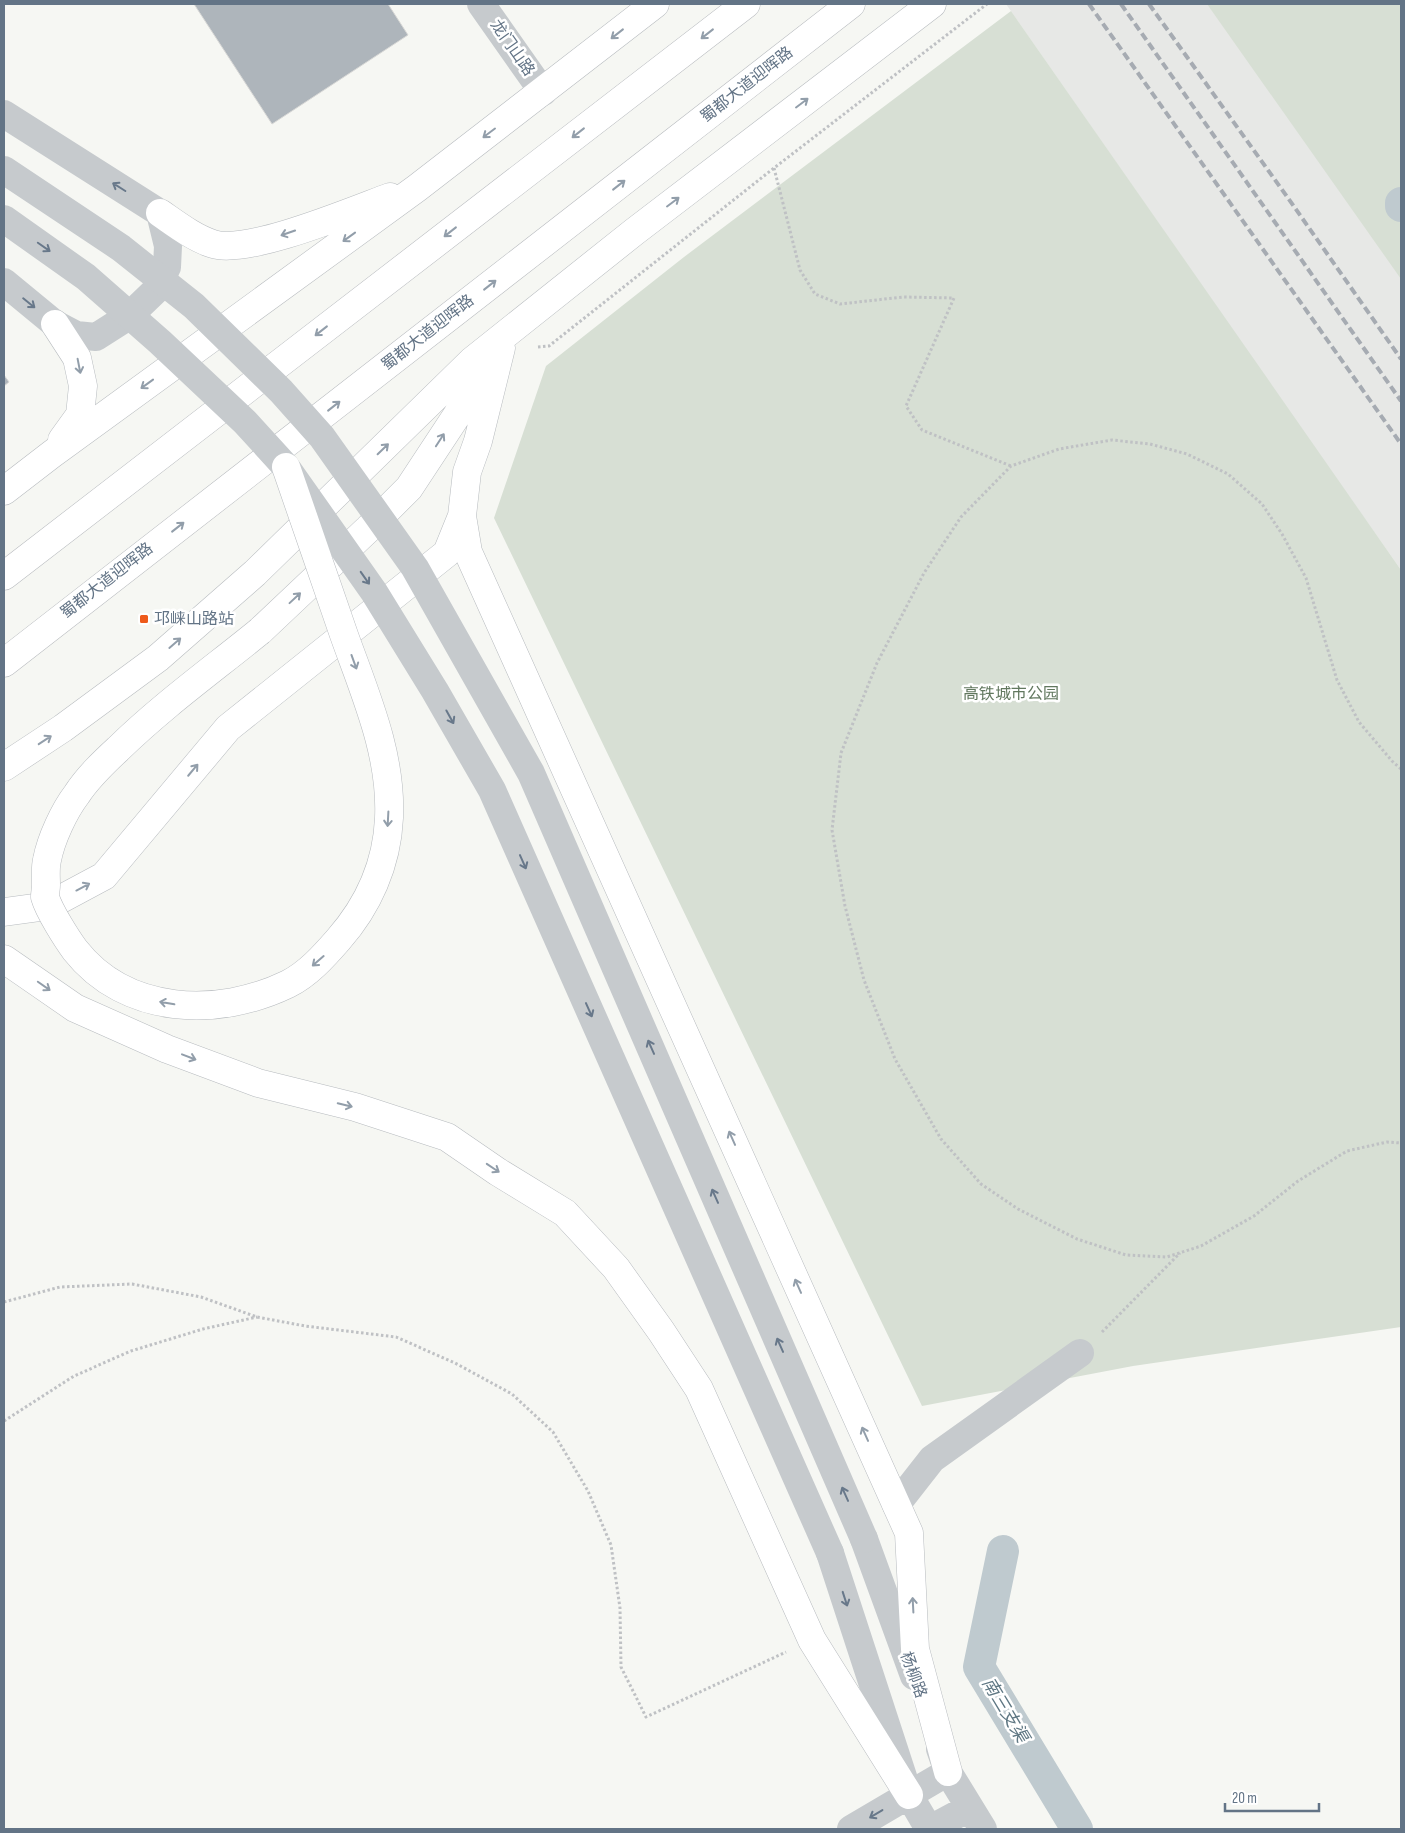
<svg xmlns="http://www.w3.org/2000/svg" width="1405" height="1833" viewBox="0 0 1405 1833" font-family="'Sofia Sans Condensed','Noto Sans SC',sans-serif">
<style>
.built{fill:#e7e8e6}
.green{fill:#d7dfd4}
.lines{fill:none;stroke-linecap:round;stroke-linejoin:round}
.canal{stroke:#bfcacf;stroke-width:32}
.building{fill:#aeb5bb;stroke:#d8d8d6}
.major-casing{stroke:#b7bbbf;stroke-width:29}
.highway-casing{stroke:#b8bbbf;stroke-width:29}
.path{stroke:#bfc1c4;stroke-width:3;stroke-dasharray:2.5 2.5;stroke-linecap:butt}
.minor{stroke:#c6cacd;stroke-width:28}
.major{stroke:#fff;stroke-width:28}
.highway{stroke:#fff;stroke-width:28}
.rail{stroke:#a6abb2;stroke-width:4;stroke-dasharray:8 4;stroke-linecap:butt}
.major-bridge-casing{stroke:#b7bbbf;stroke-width:29;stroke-linecap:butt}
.minor-bridge{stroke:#c6cacd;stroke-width:28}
.major-bridge{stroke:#fff;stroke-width:28}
.oneway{stroke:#929eaa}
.oneway2{stroke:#68788a}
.poi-dot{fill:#ee5a1b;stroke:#fff;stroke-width:2}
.labels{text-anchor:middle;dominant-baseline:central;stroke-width:5;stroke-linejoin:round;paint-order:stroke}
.street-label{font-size:16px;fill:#637486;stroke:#fff}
.poi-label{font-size:16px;fill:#637486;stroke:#fff;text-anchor:start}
.park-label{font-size:16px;fill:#62785f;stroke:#fff}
.water-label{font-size:18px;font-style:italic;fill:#5f7783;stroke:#fff}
</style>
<rect width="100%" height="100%" fill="#f6f7f3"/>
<path class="built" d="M1006 4H1401V570L1310 441Z"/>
<path class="green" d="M1207 4H1401V279Z
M1011 11 1401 570V1327L1133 1366 922 1406 494 518 546 366 684 257Z"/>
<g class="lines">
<path class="canal" d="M1401 206V203
M1003 1551 979 1667 1077 1829"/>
</g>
<path class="building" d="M194 4H388L408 35 272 124Z
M4 375 9 382 4 386Z"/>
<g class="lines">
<g class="major-casing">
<path id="major" d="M160 213C176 224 194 238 213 244 248 255 352 211 390 197
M55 324 77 358 83 386 80 415 62 440
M501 348 478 441 467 472 462 516 468 552 909 1533 915 1649 948 1772
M4 491 52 454 417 188 655 4
M260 631 368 529 409 488 490 365
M4 767 63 728 158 658 255 573 472 361 634 232 932 4
M4 912 48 906 104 876 228 728 447 553 462 516
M4 959 75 1008 167 1049 258 1083 355 1107 447 1137 498 1172 565 1213 616 1268 661 1331 699 1389 812 1640 909 1795"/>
</g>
<g class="highway-casing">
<path id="highway" d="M4 576 746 4
M4 663 851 4"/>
</g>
<path class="path" d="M774 168 800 270 815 294 840 304 903 297 954 298 906 406 922 430 1011 466
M538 347 549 346 774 168 987 4
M1401 769 1392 761 1359 722 1337 680 1306 578 1282 534 1262 504 1228 474 1187 454 1150 444 1112 440 1059 449 1011 466 961 517 924 573 877 663 841 753 832 830 845 906 864 980 895 1059 941 1139 981 1184 1018 1209 1077 1239 1126 1255 1167 1257 1201 1246 1254 1216 1298 1181 1347 1151 1387 1142 1401 1143
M4 1302 60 1287 132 1284 201 1297 257 1317 305 1326 396 1337 455 1363 512 1394 553 1432 588 1491 611 1545 620 1608 621 1667 646 1717 786 1652
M1102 1332 1180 1253
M4 1421 74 1376 131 1351 203 1329 257 1317"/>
<path class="minor" d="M481 4 543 92
M4 114 160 213 168 246 167 267 156 290 129 316 96 337 76 335 55 324 4 282
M896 1505 932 1459 1080 1353
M864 1539 914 1676
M830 1553 909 1795 929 1829
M940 1749 948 1772 983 1829
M851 1829 948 1772
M930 1829 969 1808"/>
<use href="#major" class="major"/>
<use href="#highway" class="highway"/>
<path class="rail" d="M1089 4 1401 444
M1121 4 1401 401
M1149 4 1288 198 1401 359"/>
<g class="major-bridge-casing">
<path id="major-bridge" d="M260 631C212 670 162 706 118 749 104 762 88 777 77 794 64 811 51 839 47 860 45 868 46 877 46 885 46 889 45 893 45 897 49 911 67 939 75 950 126 1015 218 1018 288 984 308 974 324 956 338 940 368 906 387 864 389 818 392 754 365 694 344 635 325 579 305 523 286 467"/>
</g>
<path class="minor-bridge" d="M4 170 121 248 194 306 281 391 322 437 415 568 531 773 864 1539
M4 219 86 277 160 342 245 422 286 467 374 592 435 691 492 790 830 1553"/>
<use href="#major-bridge" class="major-bridge"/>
</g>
<defs><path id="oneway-shaft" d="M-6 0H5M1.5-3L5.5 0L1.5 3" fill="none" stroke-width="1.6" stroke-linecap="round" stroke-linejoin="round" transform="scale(1.25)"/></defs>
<g class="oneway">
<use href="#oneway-shaft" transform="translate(617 34) rotate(142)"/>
<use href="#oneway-shaft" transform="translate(707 34) rotate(142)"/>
<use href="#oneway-shaft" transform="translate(802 103) rotate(-37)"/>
<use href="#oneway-shaft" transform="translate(489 133) rotate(143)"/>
<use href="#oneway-shaft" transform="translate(578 133) rotate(142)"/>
<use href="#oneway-shaft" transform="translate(619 185) rotate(-38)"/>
<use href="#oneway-shaft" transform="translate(673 202) rotate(-37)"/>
<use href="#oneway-shaft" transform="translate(450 232) rotate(142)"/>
<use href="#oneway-shaft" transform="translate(288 233) rotate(161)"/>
<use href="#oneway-shaft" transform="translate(349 237) rotate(144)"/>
<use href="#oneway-shaft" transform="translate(490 285) rotate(-38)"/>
<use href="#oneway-shaft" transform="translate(321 331) rotate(142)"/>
<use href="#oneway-shaft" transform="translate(79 366) rotate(79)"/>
<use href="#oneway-shaft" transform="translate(147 384) rotate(144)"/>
<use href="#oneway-shaft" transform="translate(334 406) rotate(-38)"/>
<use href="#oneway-shaft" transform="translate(440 440) rotate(-57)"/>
<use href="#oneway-shaft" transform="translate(383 449) rotate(-44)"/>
<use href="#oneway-shaft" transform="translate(178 527) rotate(-38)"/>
<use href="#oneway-shaft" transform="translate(295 598) rotate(-43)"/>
<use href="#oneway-shaft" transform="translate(175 643) rotate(-41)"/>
<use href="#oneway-shaft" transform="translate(354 662) rotate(70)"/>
<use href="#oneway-shaft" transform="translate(45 740) rotate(-33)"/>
<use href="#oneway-shaft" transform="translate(193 770) rotate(-50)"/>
<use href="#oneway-shaft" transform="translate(388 819) rotate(93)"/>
<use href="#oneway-shaft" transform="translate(83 887) rotate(-28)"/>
<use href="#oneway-shaft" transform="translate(318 961) rotate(139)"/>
<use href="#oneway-shaft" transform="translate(44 986) rotate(35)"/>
<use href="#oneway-shaft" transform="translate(167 1003) rotate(-170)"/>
<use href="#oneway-shaft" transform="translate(189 1057) rotate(21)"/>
<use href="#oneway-shaft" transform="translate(345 1105) rotate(14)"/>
<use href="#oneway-shaft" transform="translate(732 1138) rotate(-114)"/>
<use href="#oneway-shaft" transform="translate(493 1168) rotate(34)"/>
<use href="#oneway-shaft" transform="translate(798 1286) rotate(-114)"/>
<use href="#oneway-shaft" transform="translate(865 1434) rotate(-114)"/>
<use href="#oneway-shaft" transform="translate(913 1605) rotate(-93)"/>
</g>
<g class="oneway2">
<use href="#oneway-shaft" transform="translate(119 187) rotate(-148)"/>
<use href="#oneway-shaft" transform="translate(44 247) rotate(35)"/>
<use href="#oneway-shaft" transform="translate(29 303) rotate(39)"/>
<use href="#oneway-shaft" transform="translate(365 578) rotate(55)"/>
<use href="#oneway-shaft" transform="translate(450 717) rotate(61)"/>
<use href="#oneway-shaft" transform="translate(523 862) rotate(66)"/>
<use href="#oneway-shaft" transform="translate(589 1010) rotate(66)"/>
<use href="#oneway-shaft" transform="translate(651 1047) rotate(-114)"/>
<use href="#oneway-shaft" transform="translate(715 1196) rotate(-114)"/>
<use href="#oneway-shaft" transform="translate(780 1345) rotate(-114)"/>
<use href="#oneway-shaft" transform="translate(845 1494) rotate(-114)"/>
<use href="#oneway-shaft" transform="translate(845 1599) rotate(72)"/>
<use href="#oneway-shaft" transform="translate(876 1814) rotate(149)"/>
</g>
<rect class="poi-dot" x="139" y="614" width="10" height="10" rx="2.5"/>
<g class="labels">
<g class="street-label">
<text transform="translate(512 48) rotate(55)">龙门山路</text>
<text transform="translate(747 85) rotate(-38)">蜀都大道迎晖路</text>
<text transform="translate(428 333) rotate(-38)">蜀都大道迎晖路</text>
<text transform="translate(107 581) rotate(-38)">蜀都大道迎晖路</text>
<text transform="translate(913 1675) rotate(70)">杨柳路</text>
</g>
<g class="poi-label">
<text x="154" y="619">邛崃山路站</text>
</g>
<g class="park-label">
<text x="1011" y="694">高铁城市公园</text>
</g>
<g class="water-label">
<text transform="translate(1005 1710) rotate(59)">南三支渠</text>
</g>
</g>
<rect width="1405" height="1833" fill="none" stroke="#637486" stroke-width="10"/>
<path d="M1225 1803v8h94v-8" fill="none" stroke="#637486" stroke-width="2.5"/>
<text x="1232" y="1803" font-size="15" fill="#637486" stroke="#ffffff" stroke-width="4" paint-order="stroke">20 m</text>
</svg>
